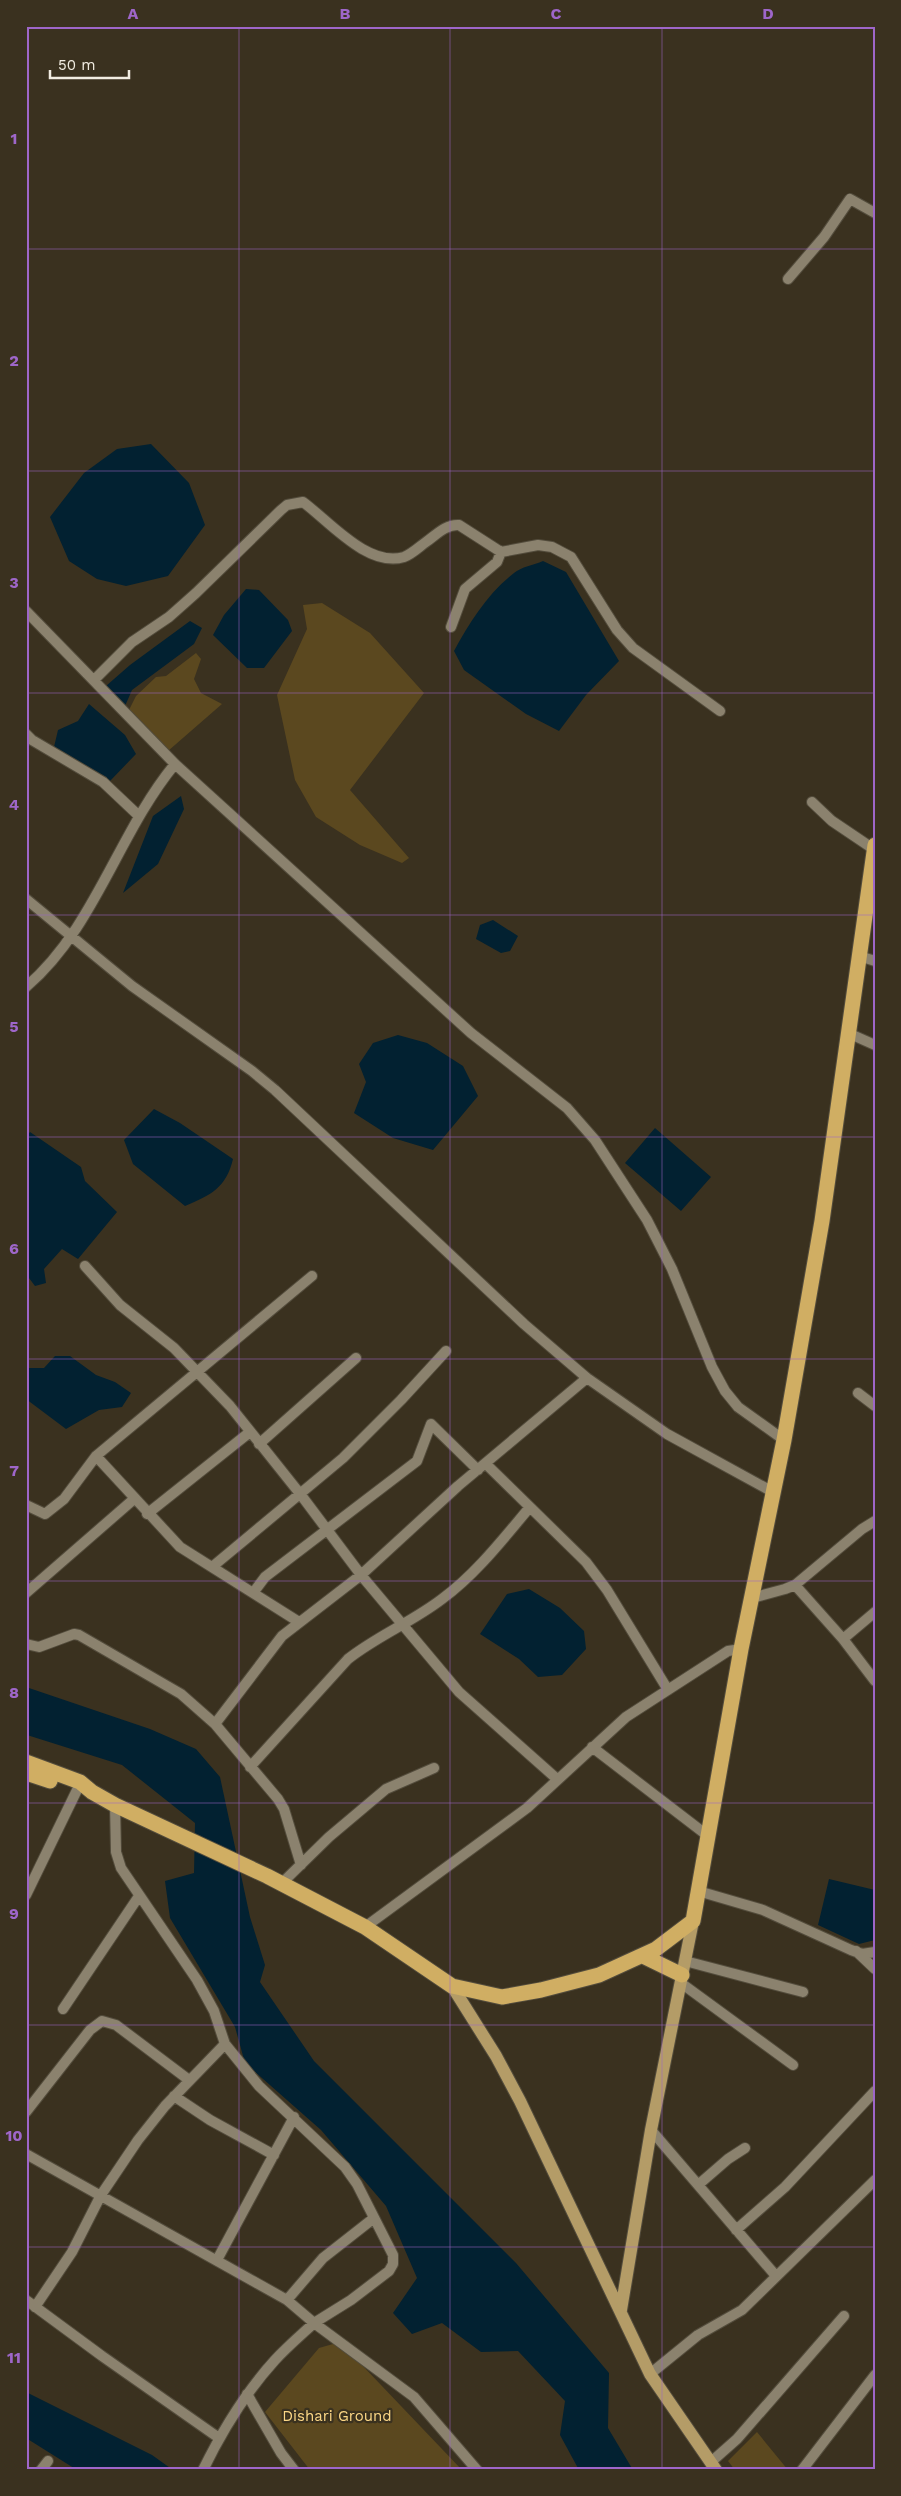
<svg xmlns="http://www.w3.org/2000/svg" width="901" height="2496" viewBox="0 0 901 2496" font-family="'Work Sans',sans-serif">
<style>
.green{fill:#5b481f}
.water{fill:#022131}
.lines{fill:none;stroke-linecap:round;stroke-linejoin:round}
.street-casing{stroke:#534c3c;stroke-width:12}
.primary-casing{stroke:#534c3c;stroke-width:14}
.highway-casing{stroke:#534c3c;stroke-width:17}
.street{stroke:#8b826e;stroke-width:10}
.primary{stroke:#b49c67;stroke-width:12}
.highway{stroke:#d0ae63;stroke-width:15}
.grid{fill:none;stroke:#9e66c9;stroke-width:1;stroke-opacity:0.55}
.labels{text-anchor:middle;dominant-baseline:central;stroke-width:4.5;stroke-linejoin:round;paint-order:stroke}
.park-label{font-size:15px;fill:#fcd786;stroke:#3a311f}
.neatline{fill:none;stroke:#9e66c9;stroke-width:2}
.grid-label{font-size:16px;text-anchor:middle;font-weight:bold;fill:#9e66c9}
</style>
<rect width="100%" height="100%" fill="#3a311f"/>
<path class="green" d="M322 603 370 633 424 693 350 790 409 858 402 863 360 845 316 817 295 780 277 695 307 629 303 605Z
M196 653 201 659 194 679 201 693 222 704 168 751 128 712 136 696 156 677 166 676Z
M340 2342 462 2470H310L265 2412 319 2348Z
M757 2432 788 2470H735L728 2461Z"/>
<path class="water" d="M151 444 189 483 205 525 168 576 126 586 97 579 69 561 50 517 84 473 117 449Z
M543 561 566 572 619 661 586 695 559 731 526 714 464 670 454 651C469 623 488 593 514 573 521 567 534 565 543 561Z
M246 589 259 590 288 620 292 631 264 668H247L213 635 224 615Z
M190 621 202 628 194 644 132 690 125 706 106 686 130 665Z
M89 704 125 735 136 754 110 781 54 747 58 730 78 721Z
M181 796 184 809 158 864 123 893 153 816Z
M493 920 518 936 510 951 501 953 476 939 480 925Z
M398 1035 427 1043 463 1066 478 1096 433 1150 393 1138 354 1113 366 1082 359 1064 373 1043Z
M154 1109 180 1123 233 1159C226 1188 211 1195 185 1206L133 1164 124 1140Z
M655 1128 711 1177 681 1211 625 1163Z
M30 1132 81 1167 85 1181 117 1212 78 1259 62 1249 44 1269 46 1283 35 1286 26 1274V1137Z
M55 1356H70L96 1375 115 1382 131 1393 122 1407 99 1410 66 1429 26 1399V1368H44Z
M529 1589 560 1608 584 1631 586 1649 562 1675 538 1677 519 1659 480 1634 507 1594Z
M26 1687 150 1729 196 1749 220 1777 250 1917 265 1965 260 1982 314 2061 516 2263 609 2373 608 2428 633 2470H579L560 2435 565 2401 518 2351 481 2352 442 2323 412 2334 393 2313 417 2278 386 2206 321 2130 245 2063 235 2027 170 1918 165 1881 194 1873 195 1823 122 1765 27 1735Z
M829 1879 875 1890V1940L859 1944 818 1925Z
M26 2392 152 2455 173 2470H77L26 2438Z"/>
<g class="lines">
<g class="street-casing">
<path id="street" d="M788 279 824 237 850 199 875 213
M26 611 175 764 471 1033 567 1108 595 1140 647 1220 672 1269 712 1367 725 1391 738 1407 784 1440
M451 627 465 589 497 562 501 552
M94 680 132 642 169 617 196 593 281 510 287 505 303 502C329 521 368 568 404 557 412 554 419 547 426 542 436 535 446 524 459 525L501 552 538 545 552 547 571 557 617 630 633 648 720 711
M26 734 32 740 103 782 139 816
M812 802 832 821 875 850
M26 899 132 986 252 1071 275 1090 524 1324 587 1378 667 1434 773 1492
M859 956 875 961
M26 987C95 928 118 833 175 764
M848 1033 875 1045
M85 1266 120 1305 174 1348 230 1406 301 1495 361 1575 459 1692 557 1779
M858 1393 875 1406
M259 1444 356 1358
M96 1456 180 1547 299 1622
M486 1464 586 1562 607 1590 668 1690
M26 1505 45 1514 64 1499 96 1456 312 1276
M147 1514 250 1432
M212 1567 343 1458 401 1400 446 1351
M795 1585 843 1639 875 1681
M26 1593 134 1499
M253 1593 265 1577 417 1461 431 1424 478 1470
M752 1598 785 1589 795 1585 862 1529 875 1521
M843 1639 875 1612
M26 1644 39 1647 74 1634 79 1635 181 1694 215 1724 278 1799 284 1809 301 1865
M215 1724 282 1636 361 1575 458 1486 587 1378
M592 1747 708 1836
M250 1767 348 1659C377 1636 412 1622 442 1599 476 1574 503 1539 530 1507
M115 1805 116 1852 121 1868 197 1980 214 2011 225 2044 259 2086 345 2167 357 2184 393 2255V2264L389 2271 351 2300 314 2323 414 2397 477 2470
M281 1884 329 1837 386 1789 434 1768
M698 1891 763 1910 851 1950 862 1954 875 1952
M26 1895 77 1790
M365 1927 527 1808 626 1717 728 1651 741 1649
M856 1951 875 1969
M685 1961 803 1992
M681 1983 793 2065
M63 2009 139 1896
M174 2096 210 2120 274 2155
M26 2112 90 2030 102 2021 116 2025 189 2080
M651 2130 776 2276
M26 2154 287 2300 314 2323C301 2335 287 2347 275 2360 245 2393 222 2431 203 2470
M698 2185 728 2159 745 2148
M736 2230 785 2187 875 2091
M217 2260 294 2117
M26 2300 102 2356 219 2438
M287 2300 323 2258 374 2218
M35 2307 72 2252 101 2195 138 2140 165 2106 225 2044
M650 2374 698 2335 742 2310 875 2180
M247 2394 281 2453 294 2470
M711 2462 737 2439 844 2316
M41 2470 48 2461
M802 2470 875 2375"/>
</g>
<g class="primary-casing">
<path id="primary" d="M452 1986 496 2056 520 2101 650 2374 716 2470
M621 2310 651 2130 693 1921"/>
</g>
<g class="highway-casing">
<path id="highway" d="M26 1762 80 1782 92 1792 115 1805 267 1876 365 1927 452 1986 502 1997 541 1990 599 1975 656 1949 693 1921 741 1649 784 1440 822 1221 875 845
M26 1773 50 1781
M643 1956 682 1975"/>
</g>
<use href="#street" class="street"/>
<use href="#primary" class="primary"/>
<use href="#highway" class="highway"/>
</g>
<path class="grid" d="M239 26V2470M450 26V2470M662 26V2470M26 249H875M26 471H875M26 693H875M26 915H875M26 1137H875M26 1359H875M26 1581H875M26 1803H875M26 2025H875M26 2247H875"/>
<g class="labels">
<g class="park-label">
<text x="337" y="2416">Dishari Ground</text>
</g>
</g>
<rect width="901" height="2496" fill="none" stroke="#3a311f" stroke-width="55"/>
<path d="M50 70v8h79v-8" fill="none" stroke="#f1ece1" stroke-width="2.5"/>
<text x="58" y="70" font-size="15" fill="#f1ece1" stroke="#3a311f" stroke-width="4" paint-order="stroke">50 m</text>
<rect x="28" y="28" width="846" height="2440" class="neatline"/>
<g class="grid-label">
<text x="133" y="19">A</text>
<text x="345" y="19">B</text>
<text x="556" y="19">C</text>
<text x="768" y="19">D</text>
<text x="14" y="144">1</text>
<text x="14" y="366">2</text>
<text x="14" y="588">3</text>
<text x="14" y="810">4</text>
<text x="14" y="1032">5</text>
<text x="14" y="1254">6</text>
<text x="14" y="1476">7</text>
<text x="14" y="1698">8</text>
<text x="14" y="1919">9</text>
<text x="14" y="2141">10</text>
<text x="14" y="2363">11</text>
</g>
</svg>
